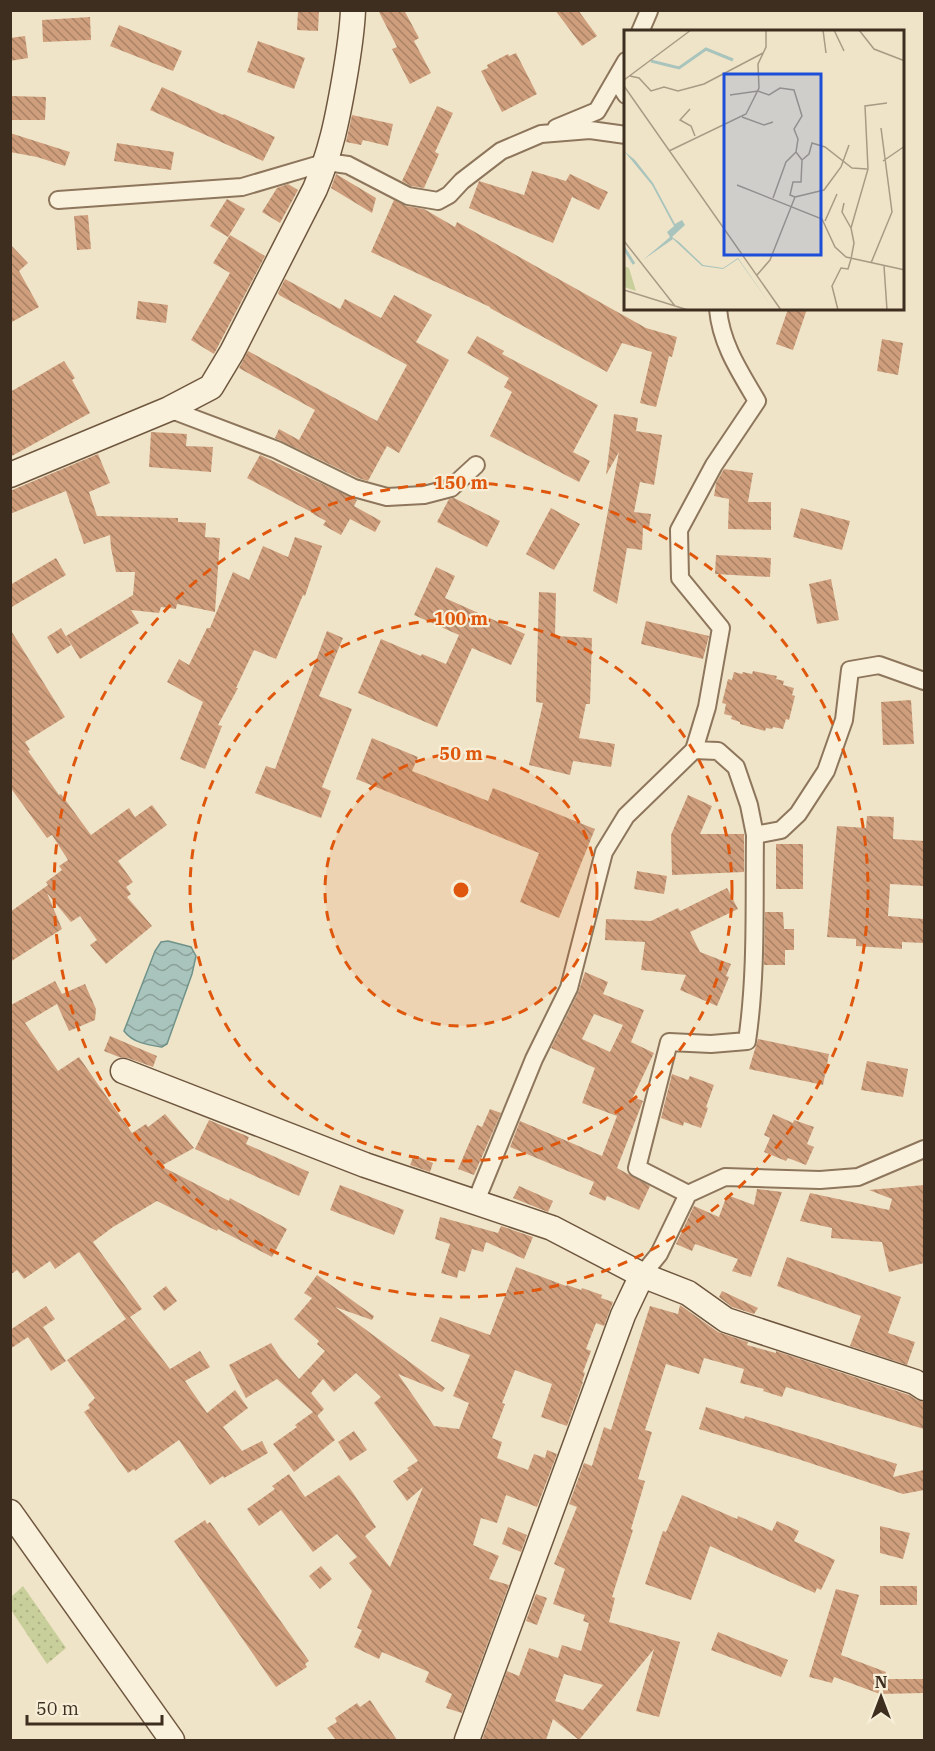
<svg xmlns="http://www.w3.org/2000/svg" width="935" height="1751" viewBox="0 0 935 1751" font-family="'IBM Plex Serif',serif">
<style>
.grass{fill:url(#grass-dots)}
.water{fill:url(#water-waves);stroke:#6f938a;stroke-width:1.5}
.building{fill:url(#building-back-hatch);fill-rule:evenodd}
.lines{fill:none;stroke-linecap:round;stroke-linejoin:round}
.street-casing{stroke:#8d765c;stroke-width:20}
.secondary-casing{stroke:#6f573f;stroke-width:27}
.street{stroke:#faf1dc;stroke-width:16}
.secondary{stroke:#faf1dc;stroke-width:24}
.ring{fill:none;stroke:#df570d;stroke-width:3;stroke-dasharray:10 8}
.inset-river{fill:none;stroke:#a9c4bc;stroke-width:3}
.inset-road{fill:none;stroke:#a89b85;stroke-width:1.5}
.view{fill:#1d4ed8;fill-opacity:0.15;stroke:#1d4ed8;stroke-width:3}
.inset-edge{fill:none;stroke:#3d2e20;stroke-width:3}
.centre{fill:#df570d;stroke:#f7eed8;stroke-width:3}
.ring-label{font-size:18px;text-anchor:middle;font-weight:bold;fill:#df570d;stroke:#f7eed8;stroke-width:4.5;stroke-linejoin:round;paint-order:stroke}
</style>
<defs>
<pattern id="grass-dots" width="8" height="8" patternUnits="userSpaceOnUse" patternTransform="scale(1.5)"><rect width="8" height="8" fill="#c9cf9b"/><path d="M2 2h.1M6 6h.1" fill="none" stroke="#aeb285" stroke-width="1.8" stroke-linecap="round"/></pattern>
<pattern id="water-waves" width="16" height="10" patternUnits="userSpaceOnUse" patternTransform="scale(1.5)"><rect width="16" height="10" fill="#a9c4bc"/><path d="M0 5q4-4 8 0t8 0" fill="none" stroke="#8ba098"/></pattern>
<pattern id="building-back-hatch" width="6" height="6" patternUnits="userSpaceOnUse" patternTransform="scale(1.5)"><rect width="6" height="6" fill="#cf9f7d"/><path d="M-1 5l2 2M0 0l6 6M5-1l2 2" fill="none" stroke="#a98266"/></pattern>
</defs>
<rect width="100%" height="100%" fill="#f0e4c8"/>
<path class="grass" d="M23 1586 66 1648 47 1664 11 1610V1597Z"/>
<path class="water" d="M168 941 191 947 196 956 192 974 167 1044 162 1047C148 1045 133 1043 124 1031L155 951 161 942Z"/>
<path class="building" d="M298 10H319L318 31 297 30Z
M378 10H404L419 38 414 41 431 73 410 84 392 49 397 47Z
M555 10H578L597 36 582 46Z
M90 17 91 40 43 42 42 20Z
M119 25 182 51 173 71 110 46Z
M25 36 28 58 10 61V38Z
M258 41 305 58 294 89 247 72Z
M516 53 537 94 502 112 481 71 488 68 487 65 508 54 509 56Z
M162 87 223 115 224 114 275 137 263 161 150 110Z
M10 96 46 97 45 120H10Z
M437 106 453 113 435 152 439 154 424 188 411 186 402 181Z
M352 115 393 124 388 146 363 140 361 145 346 142Z
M10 133 70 152 65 166 37 157 10 152Z
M117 143 174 152 171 170 114 161Z
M532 171 566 181 570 174 608 192 599 210 572 197 553 243 469 208 479 181 524 195Z
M336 174 376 198 372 213 331 188Z
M288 184 298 190 280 223 262 212 277 188Z
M227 199 245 209 228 237 210 226Z
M394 200 406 206 424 209 455 227 457 222 646 328 677 337 672 357 669 356 656 407 640 403 652 352 622 343 607 372 490 308V307L371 252Z
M88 215 91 249 77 250 74 216Z
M230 235 265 256 214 354 191 340 230 273 213 263Z
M10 244 28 263 19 271 39 307 10 323Z
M285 279 340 309 345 299 381 318 394 295 432 315 416 342 449 360 399 453 387 446 368 481 358 478 275 438 279 429 299 440 315 410 239 368 248 351 377 421 407 365 279 295 278 293Z
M138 301 168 305 166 323 136 319Z
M788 309H807L793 350 776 344Z
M477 336 504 351 502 354 598 405 573 452 590 461 579 482 490 436 512 392 504 387 509 378 467 353Z
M882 339 903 343 898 375 877 371Z
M64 361 75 378 72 380 90 413 10 457V392Z
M614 414 638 418 636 431 662 435 654 485 640 482 634 512 651 514 649 528H643L642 550 627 548 617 604 593 591 619 452 606 475Z
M151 432 187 434 186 446 213 447 211 472 149 467Z
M98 454 110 483 89 492 97 516 178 518V522L206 523 205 537 220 538 215 612 177 604 176 609 161 607 159 613 131 610 139 623 80 659 66 636 133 595 135 572H116L111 548 110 535 84 544 66 491 10 514V491Z
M260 455 357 500 354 506 381 521 375 532 350 519 341 535 323 525 326 521 313 514V513L247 478Z
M724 469 753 473 748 502H771V530L728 529 729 499 714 496 716 483Z
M454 498 500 521 487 547 437 522 449 499Z
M551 508 580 524 554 570 526 554Z
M801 508 850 521 842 550 793 537Z
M295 537 322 546 305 596 303 595 276 659 254 650 236 688H238L218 725 222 726 205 769 180 759 203 702 167 682 179 659 189 665 207 628H210L233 572 249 580 263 546 288 557Z
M716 555 771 558 770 577 715 574Z
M56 558 66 575 10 608V585Z
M436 567 455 576 445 598 525 634 511 665 472 648 437 727 358 693 381 639 421 656 422 654 446 664 459 635 414 615Z
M831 579 839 620 817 624 809 584Z
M539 592 556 593 555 636 592 638 590 704H586L579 738 615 744 611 767 573 761 570 775 529 765 543 703 536 702Z
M646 621 709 636 703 659 641 644Z
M61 628 71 645 57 654 47 637Z
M10 629 65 717 25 742 30 750 28 751 59 795 61 794 91 835 129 808 135 817 152 805 167 825 118 861 133 882 126 887 131 894 127 897 152 926 106 964 90 945 97 940 80 916 71 922 47 893 62 929 10 962V912L48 885 46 882 62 870 59 866 68 860 52 835 47 838 10 787Z
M327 631 343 638 319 696 352 709 322 787 331 791 321 818 255 793 266 766 275 769Z
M753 671 777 676 776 679 784 681 783 685 794 688 792 695 795 696 789 720 786 719 783 729 773 727 772 729 766 728 765 731 740 724V722L731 719 732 716 724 714 726 704 722 703 728 679 732 680 734 672 742 674 743 672 752 674Z
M911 700 914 744 883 745 881 702Z
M372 738 418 757 412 771 488 801 493 788 595 829 559 918 520 902 539 853 356 779Z
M688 795 712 806 700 834H744V872L672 875 671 835Z
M867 816 894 817 893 839 924 841V886L890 884 888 916 924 919V943L902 942V949L856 946V939L827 937 837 826 866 828Z
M776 844H803V889H776Z
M637 871 667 876 664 894 634 889Z
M727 888 738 909 690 932 700 952 731 964 726 976 729 977 717 1006 680 990 686 975 641 970 645 942 605 940 606 919 651 921 678 908 680 911Z
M765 912H783L784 929H794V950H785V965H764Z
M585 972 608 982 603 994 644 1010 631 1042 654 1053 633 1097 643 1101 617 1168 650 1186 639 1210 607 1196 605 1201 589 1194 594 1182 510 1147 520 1121 602 1156 617 1116 582 1103 595 1068 551 1048 578 993ZM594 1014 623 1025 610 1052 582 1039Z
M55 981 62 994 85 984 96 1009 95 1020 69 1031 57 1004 25 1023 58 1071 79 1057 132 1133 146 1124 148 1127 165 1114 194 1148 161 1166 229 1201 230 1198 287 1229 272 1257 218 1229 217 1231 157 1201 113 1227 93 1242 142 1309 130 1317 170 1369 200 1351 210 1367 185 1381 207 1413 235 1390 248 1408 223 1427 242 1451 262 1441 268 1453 224 1478 223 1476 210 1485 179 1440 135 1471 134 1469 128 1473 84 1412 90 1408 88 1405 95 1398 67 1360 126 1319 79 1252 55 1269 50 1261 24 1279 17 1270 10 1275V1004L11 1005Z
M110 1036 157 1056 153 1067 128 1058 119 1057 104 1051Z
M758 1039 829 1054 823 1085 749 1069Z
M867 1061 908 1069 903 1097 861 1090Z
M672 1074 688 1080 690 1076 714 1085 706 1107 708 1108 701 1128 684 1122 683 1126 661 1118Z
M490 1109 501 1113 474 1175 458 1169 477 1125 482 1127Z
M773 1114 793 1123 794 1120 814 1127 807 1144 814 1147 806 1165 788 1158 786 1161 764 1152 770 1138 764 1135Z
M209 1120 249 1137 246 1144 309 1172 299 1196 195 1149Z
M414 1155 433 1163 430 1172 410 1165Z
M340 1185 404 1210 394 1235 330 1210Z
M924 1185V1263L889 1272 882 1242 831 1238 832 1228 800 1221 810 1193 889 1210 892 1199 869 1190Z
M519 1186 553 1201 548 1212 513 1198Z
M757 1189 782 1192 751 1277 732 1271 738 1259 695 1244 692 1251 676 1244 694 1206 719 1217 727 1195 754 1205Z
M440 1217 498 1233 501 1226 533 1237 524 1259 486 1242 483 1252 472 1249 465 1272 459 1270 457 1278 441 1273 450 1244 435 1239Z
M787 1257 901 1297 888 1333 915 1342 907 1365 850 1346 861 1316 777 1286Z
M516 1267 566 1286 567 1285 581 1290 582 1288 602 1295 601 1298 613 1302 604 1326 596 1323 586 1349 591 1351 583 1372 585 1373 582 1382H583L567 1426 541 1417 552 1384 515 1370 502 1403 505 1404 492 1438 502 1442 497 1458 528 1470 534 1454 545 1458 547 1450 557 1454 537 1507 506 1495 497 1523 481 1518 473 1545 499 1556 489 1579 509 1585 462 1713 446 1708 452 1694 425 1682 429 1672 382 1652 379 1659 354 1647 362 1630 357 1628 372 1591 349 1563 357 1557 337 1534 313 1552 281 1510 259 1526 247 1509 275 1489 272 1486 289 1474 305 1497 339 1475 351 1490 376 1527 365 1536 390 1567 423 1487 407 1501 393 1481 409 1470 407 1468 418 1461 374 1403 381 1397 356 1373 334 1392 323 1379 311 1393 324 1409 317 1416 316 1414 335 1440 294 1472 273 1444 297 1427 295 1425 313 1412 277 1379 246 1398 229 1365 271 1343 280 1357 299 1379 325 1351 317 1344 319 1341 294 1319 312 1298 304 1293 317 1275 374 1316 372 1320 335 1307 445 1388 442 1392 398 1374 434 1426 459 1429 469 1403 453 1396 470 1355 431 1341 440 1317 490 1335Z
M166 1286 177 1301 164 1311 153 1296Z
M722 1291 758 1308 754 1314 732 1307 719 1297Z
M680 1305 718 1332 748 1342 747 1345 776 1353V1351L909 1395 917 1400 924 1402V1429L786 1387 782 1397 763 1391 764 1389 740 1383 744 1369 704 1358 699 1374 666 1364 645 1430 652 1432 638 1479 645 1481 631 1529 633 1530 612 1597 615 1598 609 1622 680 1642 659 1717 636 1711 654 1649 579 1740 553 1719 546 1740H482L507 1671 519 1676 529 1648 558 1658 562 1645 581 1651 589 1623 583 1621 585 1615 553 1604 565 1569 554 1564 577 1507 569 1504 584 1463 592 1466 604 1427 611 1430 650 1306 678 1314ZM564 1674 603 1685 583 1710 555 1701Z
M46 1306 55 1319 43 1327 66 1361 51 1371 28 1337 10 1349V1330Z
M706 1407 744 1419 745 1416 897 1464 893 1477 924 1470V1490L903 1494 798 1459 699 1429Z
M354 1431 367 1450 350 1461 338 1442Z
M682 1495 737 1519 738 1516 772 1531 777 1521 799 1531 794 1541 835 1560 821 1590 817 1588 815 1593 710 1546 691 1600 645 1584 663 1531 666 1532Z
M205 1520 207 1524 210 1522 309 1661 305 1664 307 1667 276 1687 174 1541Z
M880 1526 910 1533 903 1559 880 1553Z
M508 1527 527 1535 521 1552 502 1544Z
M321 1566 332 1579 320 1589 309 1576Z
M880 1586H917V1605H880Z
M836 1589 859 1595 841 1655 886 1672 883 1679H924V1693L880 1694 834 1677 832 1683 809 1677Z
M536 1594 547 1598 537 1625 526 1621Z
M718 1632 788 1660 781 1677 711 1650Z
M370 1700 397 1740H336L327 1728 337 1722 335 1718 357 1703 360 1707Z"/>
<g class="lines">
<g class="street-casing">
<path id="street" d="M640 32 649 11
M616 79 626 95
M556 128 597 111 626 61
M58 200 242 187 327 162 348 165 408 196 438 201 449 195 462 181 501 151 541 134 590 130 626 135
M718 309C721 344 740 372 757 401L714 465 679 530 680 578 721 628 707 707 694 750 718 751 736 767 749 805 755 835
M169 409 277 450 354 488 387 497 424 495 451 488 476 465
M688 1194 725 1177 820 1180 858 1177 924 1149
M476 1201 534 1059 569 988 604 852 626 816 694 750
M642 1275 659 1254 688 1194 637 1168 669 1042 711 1044 747 1041C757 973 754 903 755 835L781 830 798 814 826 771 844 720 850 670 879 665 924 681"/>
</g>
<g class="secondary-casing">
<path id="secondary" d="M10 475 169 409 211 387 232 352 315 189C331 151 337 121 344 81 348 58 352 34 353 10
M123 1071 365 1165 552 1228 642 1275 688 1293 726 1320 915 1382 924 1388
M10 1512 172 1740
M467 1740 623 1315 642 1275"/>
</g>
<use href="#street" class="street"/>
<use href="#secondary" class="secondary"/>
</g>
<circle cx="461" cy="890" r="136" fill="#df570d" fill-opacity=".12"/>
<g class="ring">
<circle cx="461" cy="890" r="136"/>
<circle cx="461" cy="890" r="271"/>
<circle cx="461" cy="890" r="407"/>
</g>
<g transform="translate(624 30)">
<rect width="280" height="280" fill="#f0e4c8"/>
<path d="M0 236 5 238 12 261 0 257Z" fill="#c9cf9b"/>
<path d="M0 121 11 130 29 153 51 194 58 190 61 195 48 207 55 212 79 235 99 238 114 228 150 280 114 229 99 239 78 236 49 209 19 230 46 207 43 202 50 196 28 155Z" fill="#a9c4bc"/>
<path class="inset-river" d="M27 31 55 38 82 19 109 30M0 218 10 234"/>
<path class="inset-road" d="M199 0 202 23M210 0 220 21M235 0 250 19 281 31M6 46 15 48 27 61 40 57 54 61 80 54 139 23M0 50 67 0M0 56 157 280M106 65 134 61 145 65 156 58 170 60 178 86 170 99 174 109 172 122 178 130M66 79 56 90 67 96 71 106M118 87 140 95 149 92M45 121 122 84 135 58 134 34 142 17V0M259 131 281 116M113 155 198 189 211 217 222 227 281 240M171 167 200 160 217 137 225 115M149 168 162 132 172 122M220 173 218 182 227 198M201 191 213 164M0 211 51 276M247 233 268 182 257 98M260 236 263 280M133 245 146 230 171 167 166 165 169 152H177L178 130 185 124 188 113 201 117 228 138 243 139M0 260 64 280M214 280 208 256 217 238 224 239 227 229 230 213 227 198 244 139 241 76 263 73"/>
<path class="view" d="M100 44H197V225H100Z"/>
<rect width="280" height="280" class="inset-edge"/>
</g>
<circle cx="461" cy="890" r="9" class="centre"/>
<g class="ring-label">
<text x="461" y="489">150 m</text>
<text x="461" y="625">100 m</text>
<text x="461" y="760">50 m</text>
</g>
<rect width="935" height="1751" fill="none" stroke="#3d2e20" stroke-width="24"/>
<g transform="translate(881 1697)" stroke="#f7eed8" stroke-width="4.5" paint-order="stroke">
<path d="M0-4.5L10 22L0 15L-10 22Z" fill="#3d2e20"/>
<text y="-9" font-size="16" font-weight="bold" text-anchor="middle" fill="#3d2e20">N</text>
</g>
<path d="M27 1715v9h135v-9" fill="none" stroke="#3d2e20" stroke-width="3"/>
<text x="36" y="1715" font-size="18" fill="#3d2e20" stroke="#f7eed8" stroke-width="4.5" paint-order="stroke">50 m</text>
</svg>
